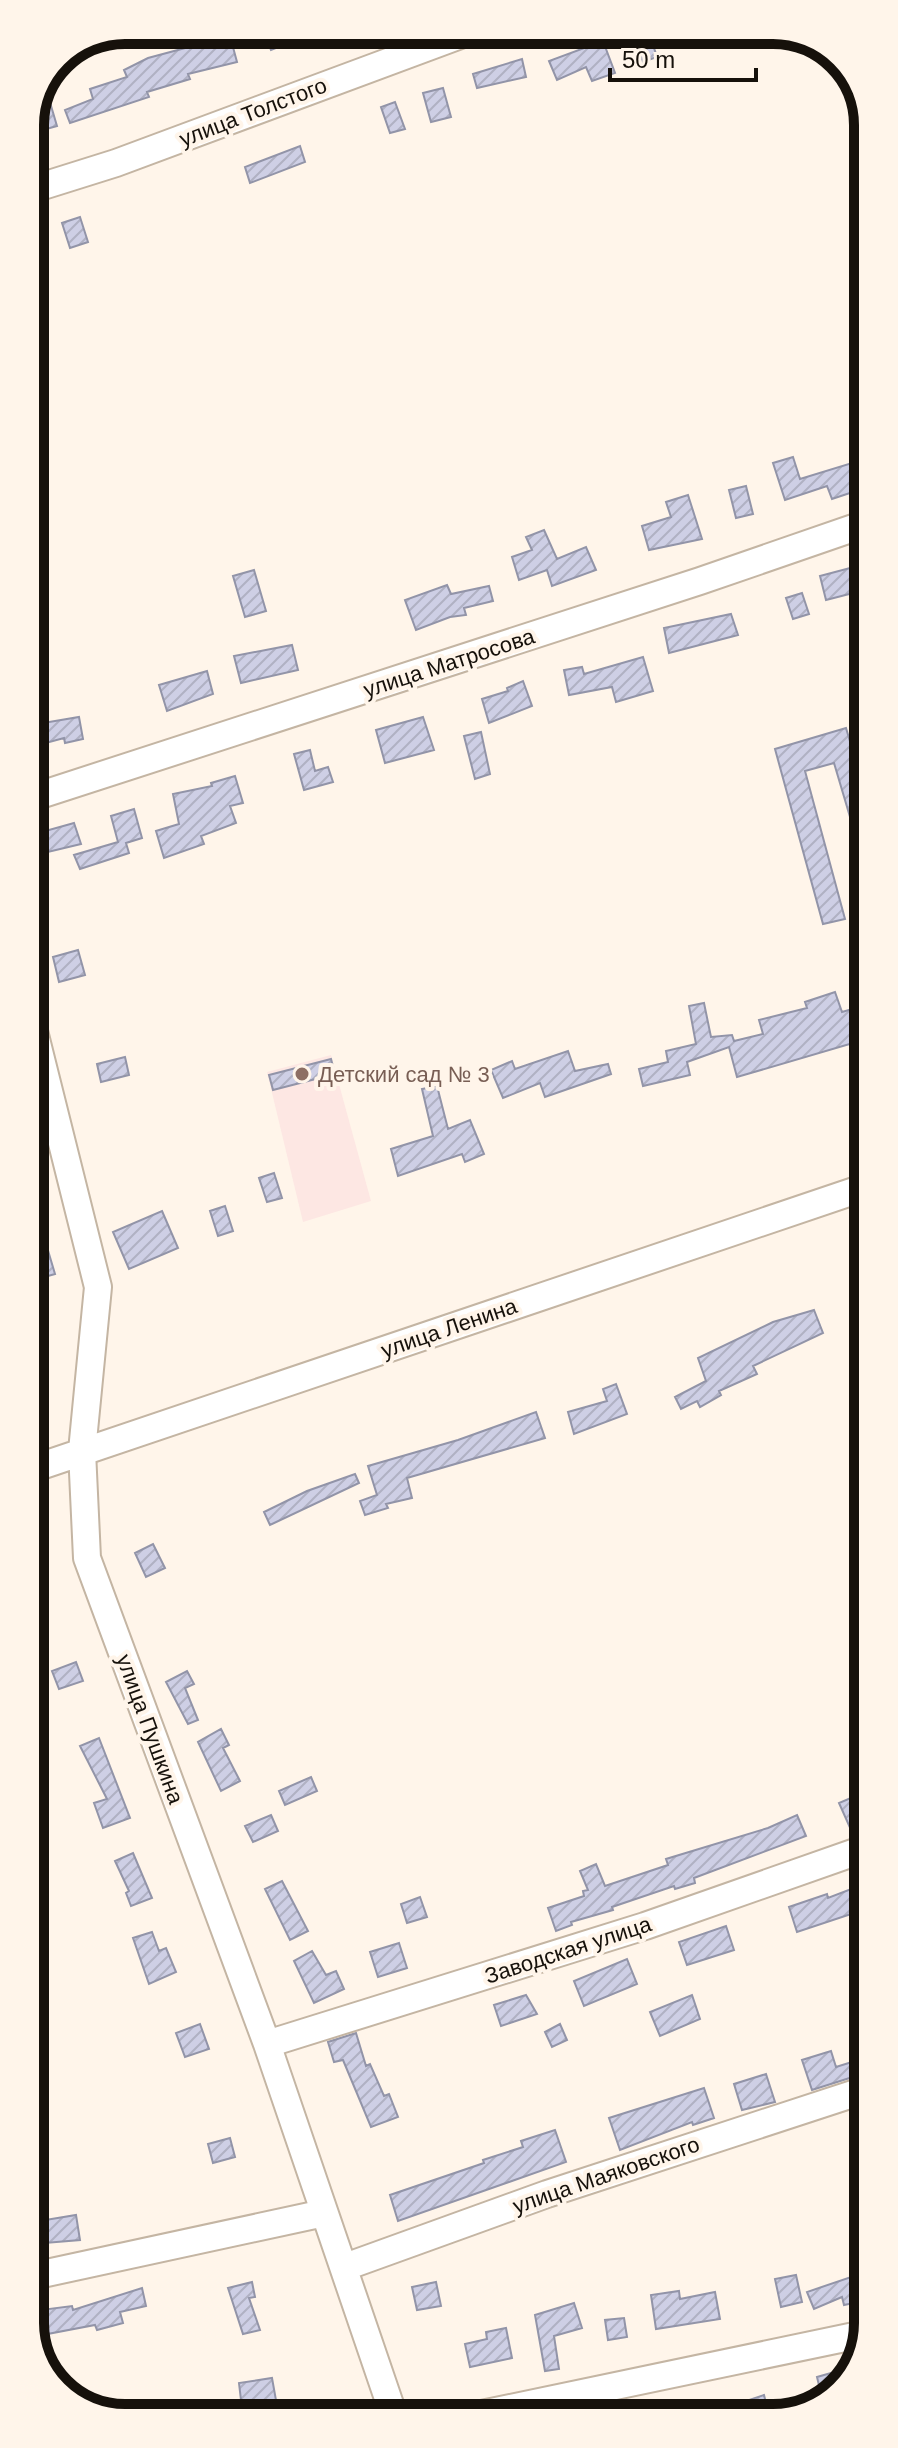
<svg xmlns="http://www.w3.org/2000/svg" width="898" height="2448" viewBox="0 0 898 2448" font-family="Arial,sans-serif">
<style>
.education{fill:#fde7e3}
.building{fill:url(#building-hatch);stroke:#9294a8;stroke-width:2}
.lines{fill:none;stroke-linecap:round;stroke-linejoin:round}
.minor-casing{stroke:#c4b5a3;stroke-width:30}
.minor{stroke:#fff;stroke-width:26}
.education-dot{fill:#8d6e63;stroke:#fff5ea;stroke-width:3}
.labels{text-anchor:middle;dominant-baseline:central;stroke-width:8;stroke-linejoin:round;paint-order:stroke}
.street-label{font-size:22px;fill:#16110b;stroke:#fff5ea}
.education-label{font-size:22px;fill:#785e54;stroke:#fff5ea;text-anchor:start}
.rim{fill:none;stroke:#16110b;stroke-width:10}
</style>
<defs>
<pattern id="building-hatch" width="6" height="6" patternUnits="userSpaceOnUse" patternTransform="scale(2)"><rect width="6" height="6" fill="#cecfe5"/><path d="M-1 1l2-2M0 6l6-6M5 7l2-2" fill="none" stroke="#b0b1c3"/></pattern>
</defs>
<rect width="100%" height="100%" fill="#fff5ea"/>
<path class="education" d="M331 1055 371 1201 303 1222 267 1072Z"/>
<path class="building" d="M263 30H319V31L271 50Z
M631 30H689V40L653 45 657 57 643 62Z
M230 36 237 62 188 74 190 79 147 92 149 97 70 123 65 110 93 99 90 89 127 77 124 70 148 58Z
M603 41 615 73 592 81 586 67 557 80 549 61Z
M522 59 526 77 477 88 473 74Z
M443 88 451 117 431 122 423 93Z
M49 99 57 126 39 131 33 112 38 103Z
M395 102 405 129 390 133 381 107Z
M300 146 305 162 250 183 245 167Z
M80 217 88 242 70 248 62 223Z
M793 457 800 479 865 459V488L832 499 827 486 785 500 773 463Z
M746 486 753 514 736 518 729 490Z
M688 495 702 539 649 550 642 526 671 517 666 502Z
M544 530 557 559 586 547 596 570 552 586 547 570 519 580 512 557 532 550 526 537Z
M865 564V590L826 600 820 576Z
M254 570 266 611 245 617 233 576Z
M447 585 451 594 489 586 493 601 464 608 466 615 450 617 416 630 405 600Z
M802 593 809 614 793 619 786 598Z
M731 614 738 635 669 653 664 628Z
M292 645 298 670 241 683 234 656Z
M643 657 653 691 616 702 612 687 569 695 564 670 582 667 584 674Z
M207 671 213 694 167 711 159 685Z
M523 681 532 706 489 723 482 699 508 691 507 688Z
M79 717 83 739 65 743 64 738 31 747V725Z
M423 717 434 750 385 763 376 730Z
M846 728 866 795V823L853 827 834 763 805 771 845 919 823 924 775 749Z
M481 732 490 774 475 779 464 736Z
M310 750 315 771 328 767 333 782 304 790 294 754Z
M235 776 243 803 230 806 236 823 201 836 204 844 164 858 156 831 179 824 173 794 212 786 211 783Z
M134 809 142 838 126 843 129 853 80 869 74 855 118 842 111 816Z
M74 823 81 844 31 856V835Z
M78 950 85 975 59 982 53 957Z
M835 992 842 1012 866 1005V1073L861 1074 853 1043 737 1077 729 1047 687 1062 690 1075 643 1086 639 1069 668 1062 666 1051 696 1044 689 1006 704 1003 711 1037 732 1035 734 1041 763 1034 759 1020 807 1008 805 1002Z
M568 1051 575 1071 608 1064 611 1074 545 1097 540 1083 503 1098 491 1070 512 1061 515 1069Z
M125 1057 129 1075 101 1082 97 1064Z
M331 1059 335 1074 273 1090 269 1075Z
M437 1086 448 1129 470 1120 484 1154 465 1162 462 1154 398 1176 391 1149 433 1136 422 1089Z
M274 1173 282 1198 267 1202 259 1178Z
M225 1206 233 1231 218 1236 210 1211Z
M36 1210 55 1274 34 1280 32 1211Z
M162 1211 178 1248 129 1269 113 1232Z
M814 1310 823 1333 753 1366 757 1374 719 1391 721 1395 700 1407 697 1401 681 1409 675 1397 706 1381 698 1358 773 1322Z
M616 1384 627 1414 574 1434 568 1412 607 1401 603 1389Z
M536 1412 545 1438 407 1478 412 1498 386 1504 388 1508 365 1515 360 1501 377 1495 368 1466 458 1440Z
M355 1474 359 1483 270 1525 264 1512 307 1491Z
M153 1544 165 1568 146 1577 135 1553Z
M76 1662 83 1681 59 1689 52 1671Z
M187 1671 194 1684 185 1688 198 1720 188 1724 166 1682Z
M221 1729 229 1745 223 1748 240 1781 221 1791 198 1742Z
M99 1738 130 1818 103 1828 94 1803 107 1799 80 1746Z
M311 1777 317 1791 285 1805 279 1791Z
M860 1794 867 1810V1822L851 1830 839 1803Z
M271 1815 278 1831 253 1842 245 1826Z
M797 1815 806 1836 694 1878 695 1883 675 1889 674 1886 612 1907 613 1910 571 1922 572 1925 556 1931 548 1908 584 1896 583 1891 588 1890 580 1871 596 1864 605 1886 668 1865 666 1859 768 1828Z
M133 1853 152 1898 131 1906 126 1893 129 1891 115 1861Z
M282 1881 308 1931 290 1940 265 1889Z
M867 1883V1946L854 1913 797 1932 789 1907 827 1894 828 1898Z
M420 1897 427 1917 407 1923 401 1904Z
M726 1926 734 1950 687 1965 679 1942Z
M152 1932 159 1951 166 1948 176 1972 149 1984 133 1938Z
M399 1943 407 1968 378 1977 370 1952Z
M312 1951 326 1975 336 1971 344 1989 314 2003 294 1961Z
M627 1959 637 1984 584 2006 574 1981Z
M526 1995 537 2014 501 2026 494 2005Z
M692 1995 700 2019 660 2036 650 2012Z
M200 2024 209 2049 185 2057 176 2033Z
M560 2024 567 2040 552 2047 545 2032Z
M356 2033 366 2066 370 2064 384 2096 389 2094 398 2117 371 2127 343 2060 334 2062 328 2042Z
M831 2051 836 2067 855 2061 859 2075 812 2090 802 2060Z
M766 2074 775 2102 742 2110 734 2084Z
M704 2088 714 2118 693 2125 692 2122 620 2150 609 2118Z
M555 2130 566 2162 398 2221 390 2195 484 2163 483 2160 523 2147 521 2141Z
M230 2138 235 2157 213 2163 208 2144Z
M76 2215 80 2240 33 2244V2222Z
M796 2275 802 2302 781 2307 775 2279Z
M857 2275 863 2301 844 2305 842 2297 814 2309 807 2292Z
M252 2282 255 2297 249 2298 260 2330 243 2334 228 2288Z
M436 2282 441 2306 417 2310 412 2287Z
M142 2288 146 2306 120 2312 123 2323 97 2330 95 2325 37 2336 33 2311 72 2306 73 2310Z
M679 2291 680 2299 715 2292 720 2319 656 2329 651 2295Z
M574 2303 582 2328 554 2336 559 2369 545 2371 535 2315Z
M624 2318 627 2337 608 2340 605 2320Z
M506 2328 512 2358 470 2367 465 2344 487 2339 486 2332Z
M831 2373 836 2389 822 2398 817 2377Z
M272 2378 279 2417H243L239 2383Z
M764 2395 769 2415H711L710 2413Z"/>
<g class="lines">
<g class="minor-casing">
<path id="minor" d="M30 190 116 163 474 30
M31 798 700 581 865 524
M31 1019 98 1287 82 1451 87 1558 267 2044 394 2416
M32 1469 866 1187
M267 2044 645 1926 867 1848
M345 2267 547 2194 868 2089
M33 2276 324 2213
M472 2416 864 2334"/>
</g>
<use href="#minor" class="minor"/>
</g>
<circle class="education-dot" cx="302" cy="1074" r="8"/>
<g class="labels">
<g class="street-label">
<text transform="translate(253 112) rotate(-21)">улица Толстого</text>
<text transform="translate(449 663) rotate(-18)">улица Матросова</text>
<text transform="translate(449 1328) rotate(-19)">улица Ленина</text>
<text transform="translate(150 1729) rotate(70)">улица Пушкина</text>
<text transform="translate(568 1950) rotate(-18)">Заводская улица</text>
<text transform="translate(606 2175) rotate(-19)">улица Маяковского</text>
</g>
<g class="education-label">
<text x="318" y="1074">Детский сад № 3</text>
</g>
</g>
<path d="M0 0H898V2448H0ZM125 44H773A81 81 0 0 1 854 125V2323A81 81 0 0 1 773 2404H125A81 81 0 0 1 44 2323V125A81 81 0 0 1 125 44Z" fill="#fff5ea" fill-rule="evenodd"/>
<path class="rim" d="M125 44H773A81 81 0 0 1 854 125V2323A81 81 0 0 1 773 2404H125A81 81 0 0 1 44 2323V125A81 81 0 0 1 125 44Z"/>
<path d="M610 68v12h146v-12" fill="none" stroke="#16110b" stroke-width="4"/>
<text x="622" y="68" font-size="24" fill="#16110b" stroke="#fff5ea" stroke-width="6" paint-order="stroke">50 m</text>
</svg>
